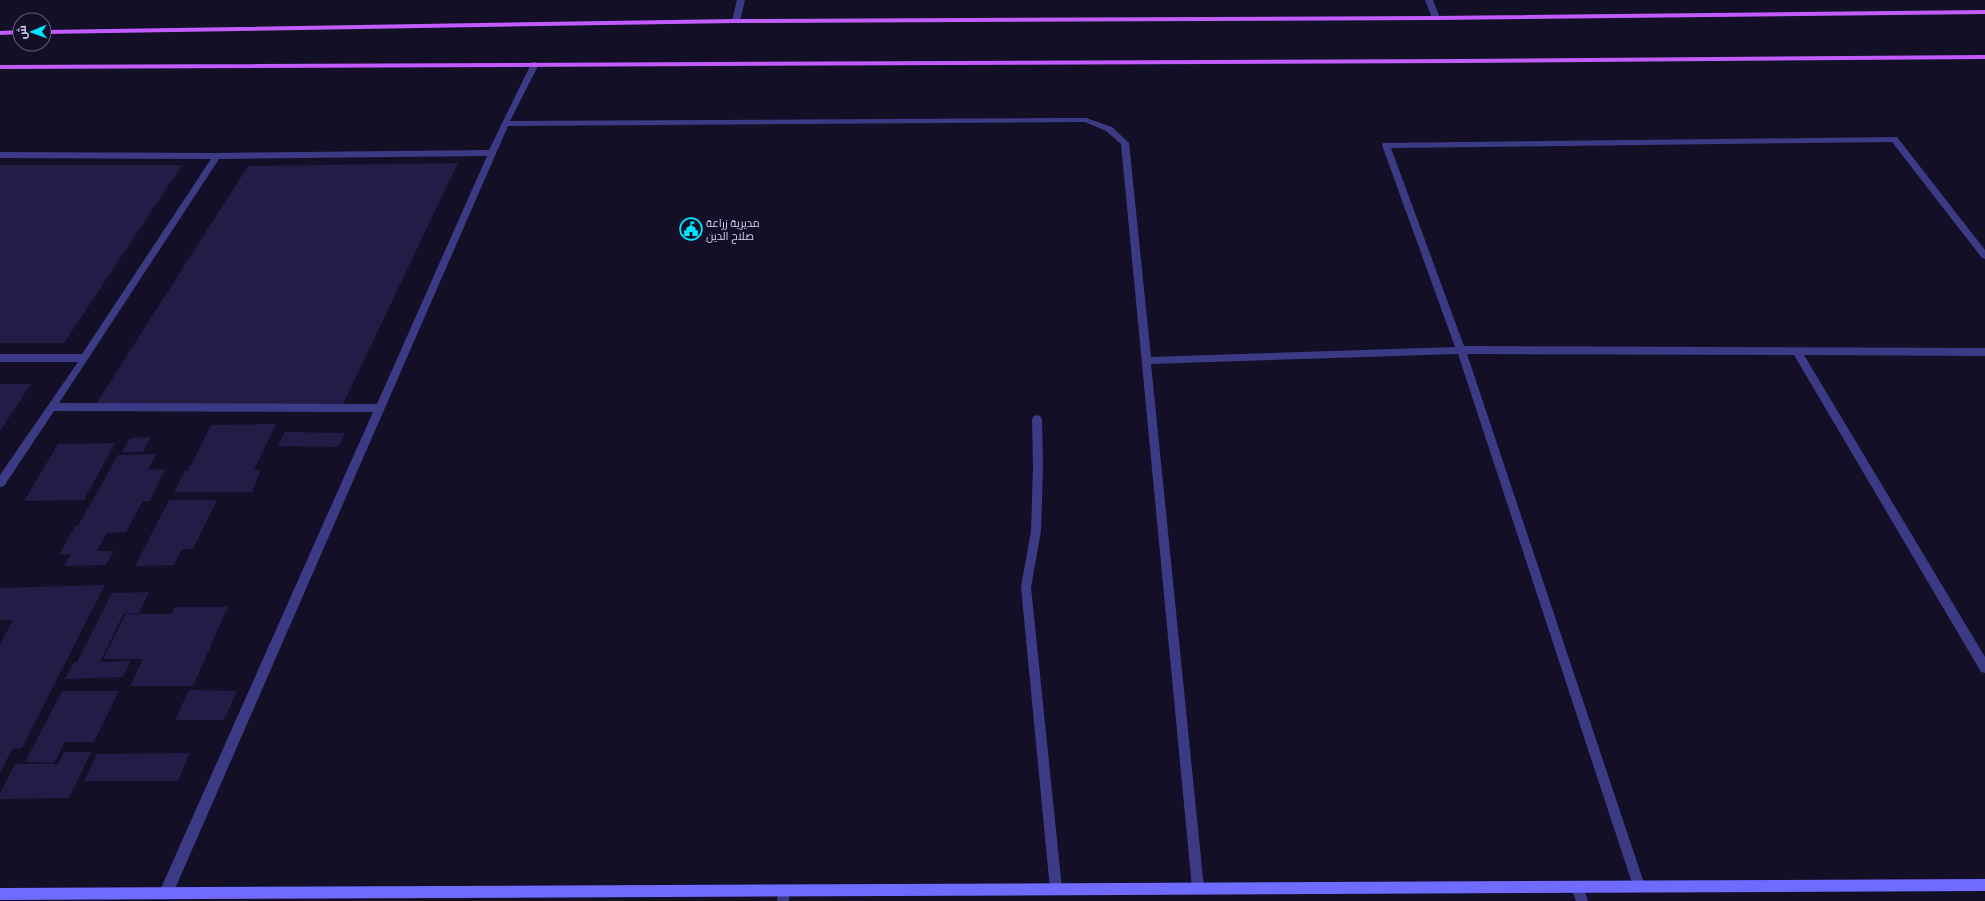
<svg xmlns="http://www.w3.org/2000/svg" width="1985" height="901" viewBox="0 0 1985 901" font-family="'Public Sans',Cairo,sans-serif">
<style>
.building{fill:#241b47}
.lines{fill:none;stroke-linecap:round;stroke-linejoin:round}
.lane{fill:#3d3a85;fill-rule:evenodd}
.street{fill:#3d3a85;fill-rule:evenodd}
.secondary{fill:#6f6bff;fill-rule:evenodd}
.primary{fill:#c25bff;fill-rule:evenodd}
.labels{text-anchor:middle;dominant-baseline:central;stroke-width:3;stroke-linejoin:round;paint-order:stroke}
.poi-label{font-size:11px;fill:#d9d4ff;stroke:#130f26;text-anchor:start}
</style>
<rect width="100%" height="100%" fill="#130f26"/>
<path class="building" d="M458 163 343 404H96L248 166Z
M0 165H182L64 343H0Z
M0 384H31L0 431Z
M276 424 254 470H261L252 492H174L185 471H188L211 425Z
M285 432 345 433 339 447 278 446Z
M151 437 143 452H122L130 438Z
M115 443 84 500 24 501 58 444Z
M156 454 148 470 165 469 150 501H143L126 532 107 533 97 551H114L106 565 64 566 71 554 59 555 75 526H78L118 455Z
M169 500H217L193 549H182L174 565 135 566Z
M105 585 22 748 12 749 0 773V644L13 620H0V588Z
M149 592 139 613H124L100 662 131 661 123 677 65 679 74 662H77L112 593Z
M175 607H228L193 686H130L143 659H103L126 614H172Z
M189 690 237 691 224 720H175Z
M62 691H119L94 742H65L54 763 25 762Z
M64 752H91L69 798 0 799V794L15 764H58Z
M190 753 178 781H84L97 754Z"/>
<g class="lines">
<path class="lane" d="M1037 415 1040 416 1042 419 1043 467 1041 531 1031 587 1062 889 1061 894 1056 895 1051 894 1050 889 1021 587 1031 531 1033 467 1032 419 1034 416Z"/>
<path class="street" d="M737 0H745L740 21 736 23 732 21Z
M1425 0H1433L1440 18 1439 20 1432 18Z
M532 62H535L539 64 510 121 1086 118 1112 127 1129 143 1151 357 1455 347 1382 145 1383 143 1897 137 1985 250V259L1982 258 1892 142 1391 148 1464 346 1985 348V356L1804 355 1985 657V673L1981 672 1794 355 1467 354 1645 886 1644 891 1639 892 1634 891 1633 886 1458 354 1151 364 1204 888 1203 893 1198 894 1193 893 1192 888 1121 144 1106 131 1085 122 508 126 171 898 166 899 161 898 160 893 161 888 373 412 54 411 4 486 0 487V475L78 362H0V354H82L211 159 0 158V152L217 153 489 150ZM487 156 377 404 59 403 219 159Z
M1577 881 1582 882 1588 901H1576L1571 887 1572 882Z
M784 885 789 886 790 891 789 901H777L779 886Z"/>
<path class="secondary" d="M1985 879V891L0 900V888Z"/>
<path class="primary" d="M1985 10V14L1436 20 736 23 44 34V30L736 19 1436 16Z
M20 30V34L0 35V31Z
M1985 55V59L1459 63 0 69V65L1459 59Z"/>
</g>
<defs>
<g id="civic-ring" transform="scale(1.15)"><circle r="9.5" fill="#130f26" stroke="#00e5ff" stroke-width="1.5"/><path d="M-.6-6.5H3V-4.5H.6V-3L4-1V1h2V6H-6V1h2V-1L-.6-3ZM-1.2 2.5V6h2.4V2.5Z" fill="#00e5ff"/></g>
</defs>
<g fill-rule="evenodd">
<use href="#civic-ring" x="691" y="229"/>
</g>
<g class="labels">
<g class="poi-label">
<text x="706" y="223">مديرية زراعة<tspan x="706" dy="13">صلاح الدين</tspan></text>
</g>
</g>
<g transform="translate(32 32) rotate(268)"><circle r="19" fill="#130f26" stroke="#625e7d"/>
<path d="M0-3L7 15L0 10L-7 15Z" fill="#00e5ff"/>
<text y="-6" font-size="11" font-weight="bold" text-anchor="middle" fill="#d9d4ff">ش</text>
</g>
</svg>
